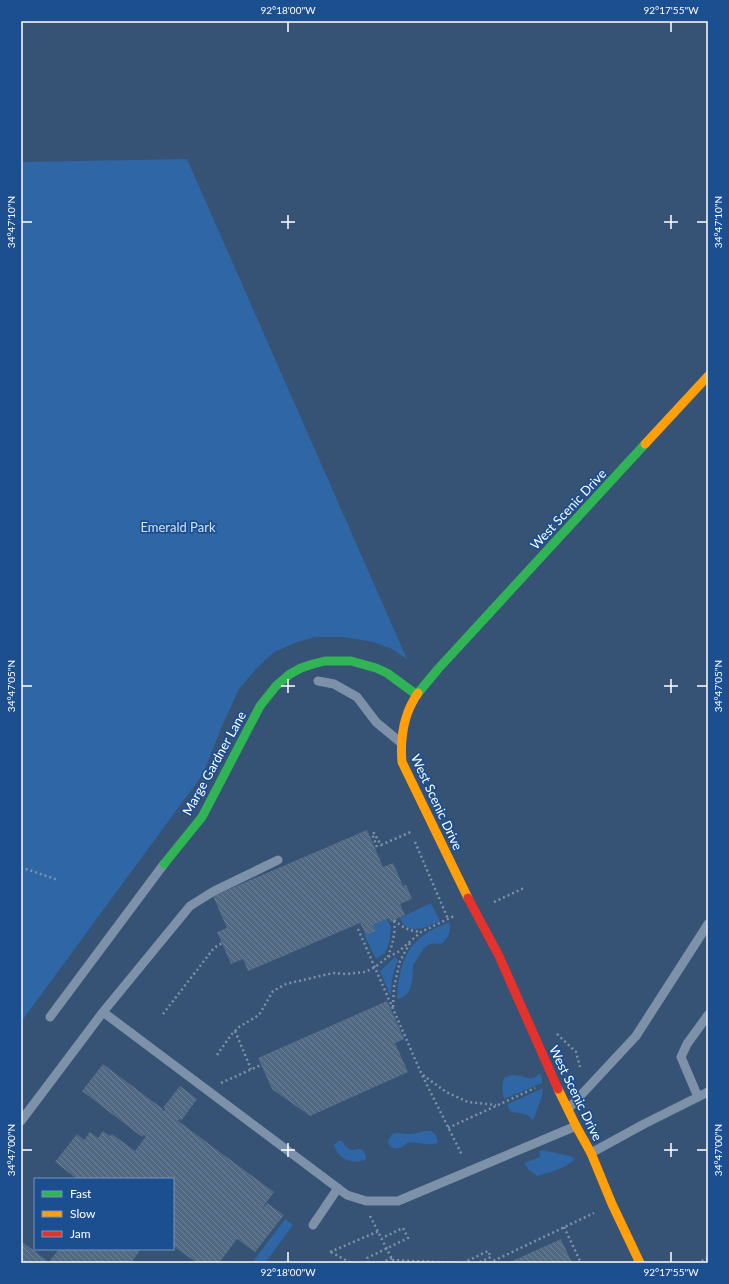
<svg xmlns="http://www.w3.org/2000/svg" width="729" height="1284" viewBox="0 0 729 1284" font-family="Lato,sans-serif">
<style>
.green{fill:#2f66a5}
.building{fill:url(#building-back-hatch)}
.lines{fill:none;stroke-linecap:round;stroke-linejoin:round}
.path{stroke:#7d92a8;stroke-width:2.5;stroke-dasharray:2 3;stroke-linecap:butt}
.lane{stroke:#7d92a8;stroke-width:9}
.fast{stroke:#30b455;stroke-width:9}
.slow{stroke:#ff9f0a;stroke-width:9}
.jam{stroke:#e5322d;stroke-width:9}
.ticks{fill:none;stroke:#fff;stroke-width:1.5}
.labels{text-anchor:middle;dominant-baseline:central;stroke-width:3.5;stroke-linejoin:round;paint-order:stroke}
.street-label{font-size:13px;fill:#fff;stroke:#1b4f8f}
.park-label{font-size:13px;fill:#cfe3fa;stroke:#1b4f8f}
.neatline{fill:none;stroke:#fff;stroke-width:1.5}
.ticks-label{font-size:10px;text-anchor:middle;fill:#fff}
</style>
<defs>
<pattern id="building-back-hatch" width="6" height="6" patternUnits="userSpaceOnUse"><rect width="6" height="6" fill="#526984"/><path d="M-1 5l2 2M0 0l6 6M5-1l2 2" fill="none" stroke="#6c8096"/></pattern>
</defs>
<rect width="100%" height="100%" fill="#365274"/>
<path class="green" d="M187 159 407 659 392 649 373 642 344 637H315L298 642 274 652 256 669 239 689 222 726 203 774 21 1022V162Z
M431 903 440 921C427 927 407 937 400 918Z
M387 919 391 927 389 943 385 953 376 959 364 935 375 931 373 925Z
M449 922C452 931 448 939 441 944 422 941 423 953 413 965 413 977 413 997 397 999 398 974 403 949 424 935 431 929 441 926 449 922Z
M395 957 398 960C393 972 391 982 391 995H390L380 971Z
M540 1073 542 1078V1083L504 1099 502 1088 504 1078C507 1077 510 1075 513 1075 524 1074 530 1084 540 1073Z
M543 1088 542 1096 533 1121C527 1112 522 1114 512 1112L508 1108V1104Z
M425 1131H431L436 1135 438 1143C426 1147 419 1141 407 1143 401 1150 391 1151 388 1142 392 1128 399 1134 409 1134 415 1134 420 1132 425 1131Z
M338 1141H342C345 1145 347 1149 352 1150 354 1150 357 1149 359 1149 364 1149 366 1155 366 1159 353 1166 337 1158 334 1145Z
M543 1150 570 1156 575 1159C565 1169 551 1172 537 1176L529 1170 524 1163 540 1157 539 1151Z
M285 1219 293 1225 265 1263H252Z"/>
<path class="building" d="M367 830 383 867 393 863 403 886 406 885 412 899 400 904 405 915 390 922 389 918 373 925 376 931 366 935 360 923 248 971 243 959 231 964 217 932 227 928 213 896Z
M387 1001 404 1039 395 1043 408 1072 310 1116 272 1089 258 1058Z
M103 1064 163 1109 162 1110 164 1111 165 1109 163 1108 180 1086 197 1099 181 1121 179 1119 178 1121 274 1192 263 1207H264L267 1203 284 1215 255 1252 237 1239 219 1263H197L173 1246V1179H77L55 1162 77 1134 84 1140 90 1132 98 1138 103 1131 110 1136 112 1134 135 1151 146 1136 144 1135 142 1137 82 1091Z
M561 1239 572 1263H508Z
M21 1241 49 1262 59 1249H141L131 1263H21Z"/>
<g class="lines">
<path class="path" d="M415 842 448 919
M377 847 372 834 374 833 381 845 413 831
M21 869 23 868 58 880
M494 902 524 888
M394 920C403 928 410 931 421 932
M358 929 422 1075 462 1155
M388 957C392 945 396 933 394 920
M393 1007 394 987 400 961 410 943
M163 1014 214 948 222 943
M235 1031 251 1069
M557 1034 576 1052 580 1067
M217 1055 231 1035 239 1027 259 1015 273 991 286 984 333 973 346 974 365 972 375 967 388 957 398 952 421 932 454 916
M423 1075 446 1092 468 1102 496 1105
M221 1083 261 1065
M448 1128 535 1088
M370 1216 394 1263
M564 1227 581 1263
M330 1252 379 1231
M331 1252 351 1263
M369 1263 367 1258 408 1238 403 1228 382 1238
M381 1263 392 1258
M388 1263 393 1260 457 1263
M463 1263 488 1251 491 1257 478 1263
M489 1263 594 1213
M697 1263 708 1258"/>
<path class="lane" d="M318 681 334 684 357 697 376 722 400 742
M103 1012 347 1195 366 1201H398L576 1126
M50 1017 164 864
M698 1097 681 1057 687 1044 708 1015
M568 1109 636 1036 708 924
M21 1121 103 1012 190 906 214 891 278 860
M591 1153 644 1124 708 1092
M313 1225 338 1188"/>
<path class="fast" d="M418 693 438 669 645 444
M164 864 202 817 260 706 276 686 290 674 301 668 313 664 325 661H351L376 668 387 673 417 695"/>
<path class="slow" d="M645 444 708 376
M418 693C404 713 400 738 402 762L468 898
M558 1089 576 1126 591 1153 612 1204 640 1263"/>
<path class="jam" d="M468 898 499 956 558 1089"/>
</g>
<path class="ticks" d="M288 22V32M671 22V32M288 215V229M671 215V229M22 222H32M281 222H295M664 222H678M697 222H707M288 679V693M671 679V693M22 686H32M281 686H295M664 686H678M697 686H707M288 1143V1157M671 1143V1157M22 1150H32M281 1150H295M664 1150H678M697 1150H707M288 1252V1262M671 1252V1262"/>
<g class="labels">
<g class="street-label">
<text transform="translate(568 509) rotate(-47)">West Scenic Drive</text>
<text transform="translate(214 763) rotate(-61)">Marge Gardner Lane</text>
<text transform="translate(437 802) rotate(65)">West Scenic Drive</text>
<text transform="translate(576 1093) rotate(64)">West Scenic Drive</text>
</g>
<g class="park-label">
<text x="178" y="527">Emerald Park</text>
</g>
</g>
<rect width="729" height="1284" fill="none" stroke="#1b4f8f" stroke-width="44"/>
<rect x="34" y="1178" width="140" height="72" fill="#1b4f8f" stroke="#7695bc"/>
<rect x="42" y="1191" width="20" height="6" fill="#30b455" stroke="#7695bc"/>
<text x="70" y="1198" font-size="12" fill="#ffffff">Fast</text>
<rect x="42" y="1211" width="20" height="6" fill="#ff9f0a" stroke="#7695bc"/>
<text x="70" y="1218" font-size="12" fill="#ffffff">Slow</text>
<rect x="42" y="1231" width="20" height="6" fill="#e5322d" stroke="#7695bc"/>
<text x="70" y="1238" font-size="12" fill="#ffffff">Jam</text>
<rect x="22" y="22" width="685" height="1240" class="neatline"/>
<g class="ticks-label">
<text x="288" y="14">92°18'00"W</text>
<text x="671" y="14">92°17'55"W</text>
<text transform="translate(11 222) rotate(-90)" y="4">34°47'10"N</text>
<text transform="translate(718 222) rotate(-90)" y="4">34°47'10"N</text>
<text transform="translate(11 686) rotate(-90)" y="4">34°47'05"N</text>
<text transform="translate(718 686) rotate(-90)" y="4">34°47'05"N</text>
<text transform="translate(11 1150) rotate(-90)" y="4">34°47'00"N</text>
<text transform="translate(718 1150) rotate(-90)" y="4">34°47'00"N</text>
<text x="288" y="1276">92°18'00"W</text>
<text x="671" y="1276">92°17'55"W</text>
</g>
</svg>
